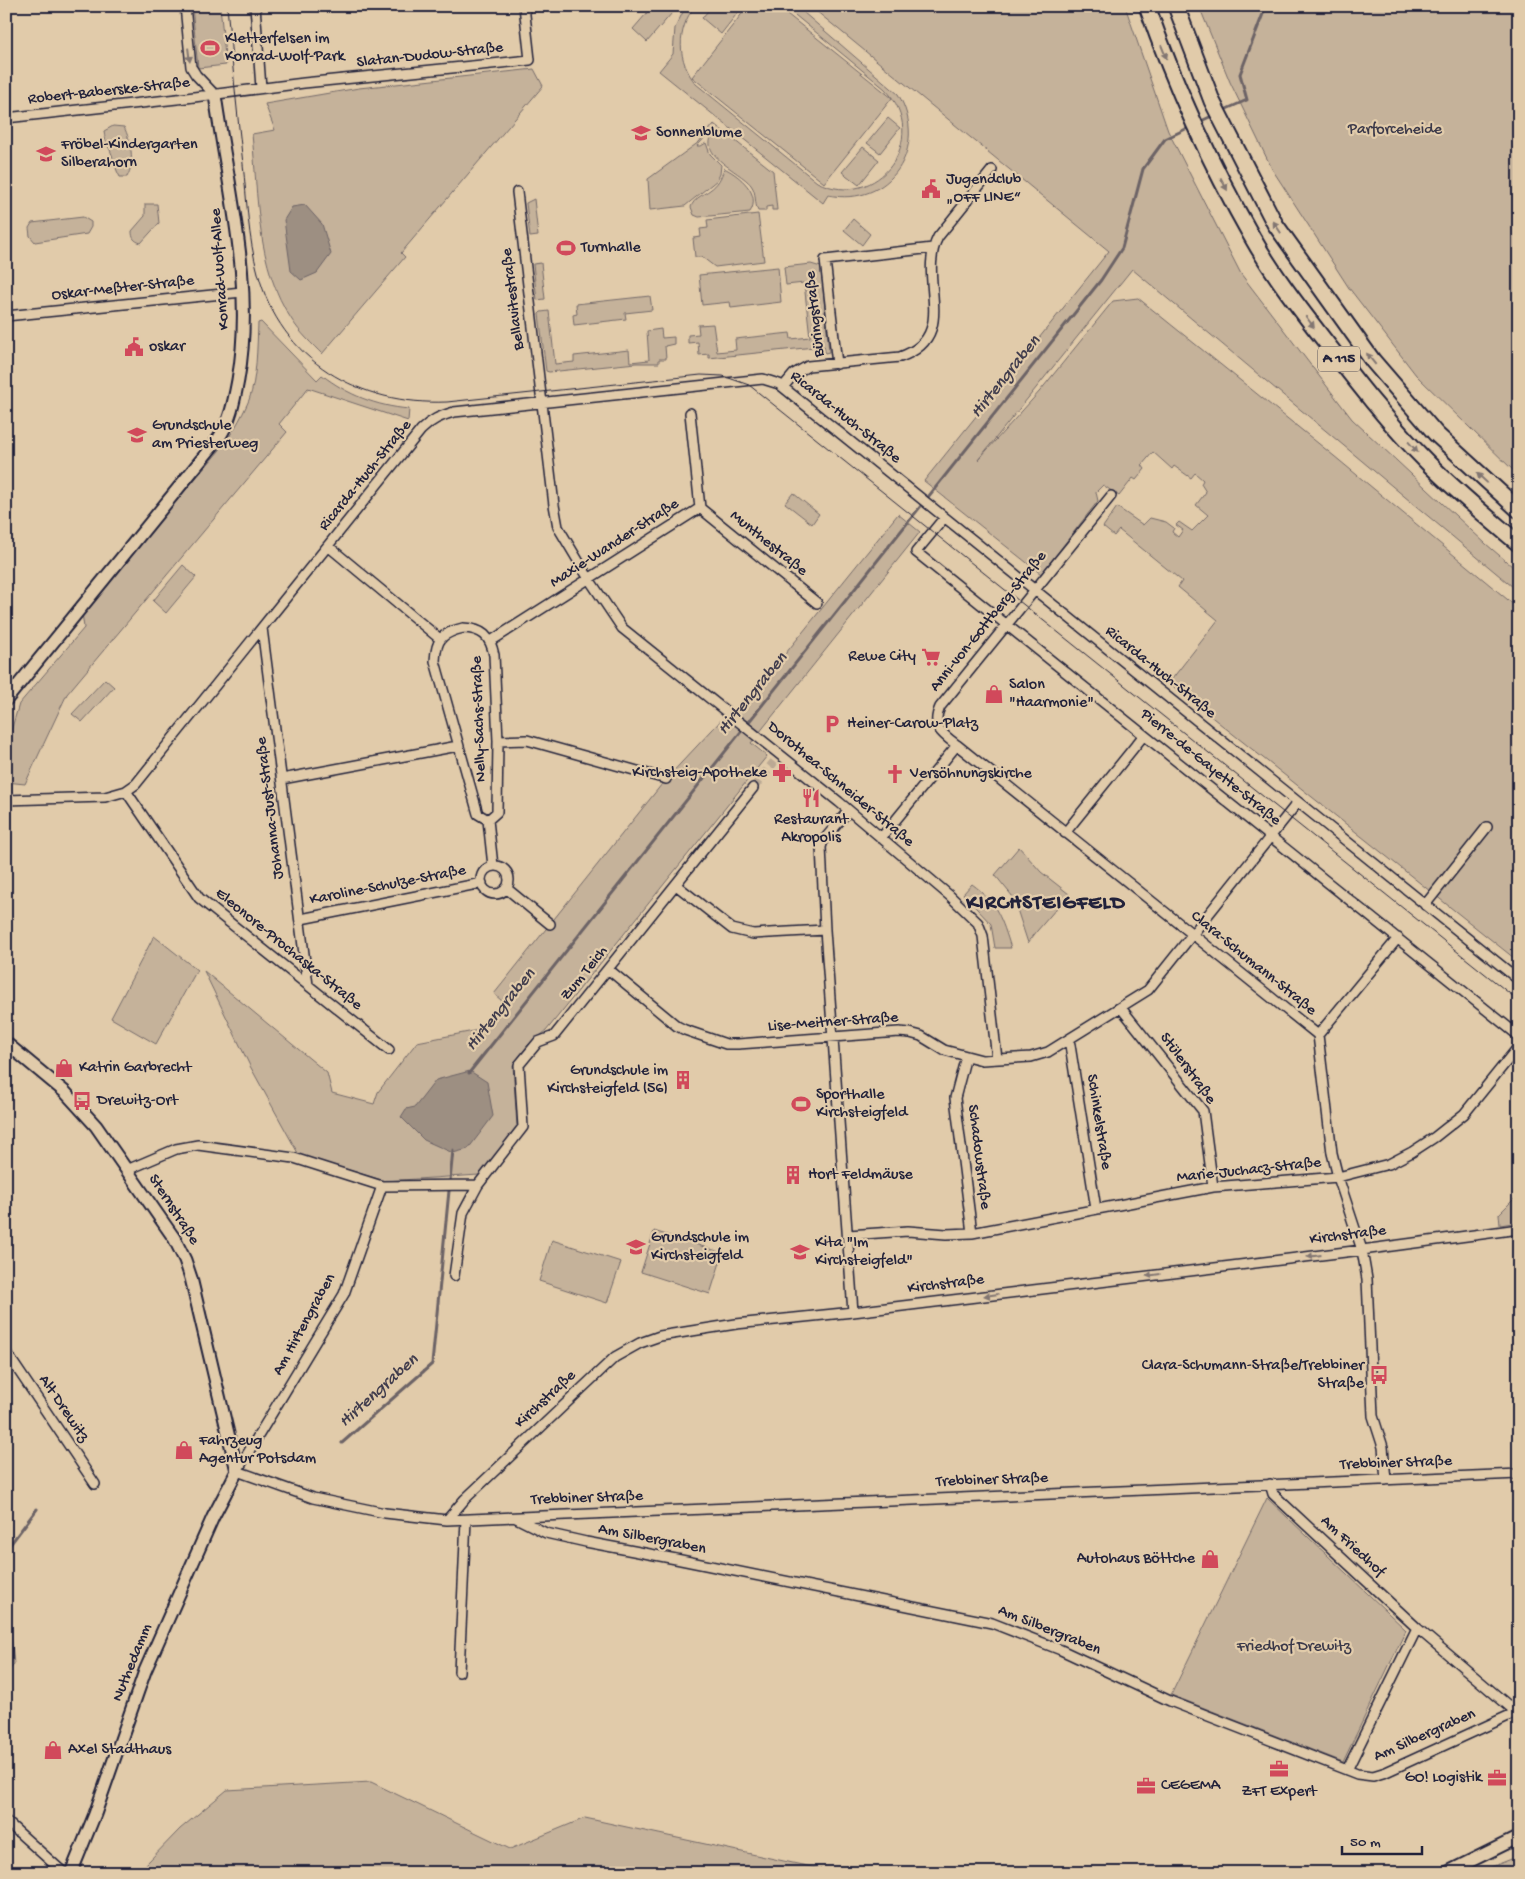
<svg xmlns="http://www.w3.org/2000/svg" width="1525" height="1879" viewBox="0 0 1525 1879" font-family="'Gochi Hand',sans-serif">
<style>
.green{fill:#c5b29a;stroke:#746a6a}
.water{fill:#9d8f82;stroke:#6c6366}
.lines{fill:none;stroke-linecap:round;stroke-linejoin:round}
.stream{stroke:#6c6366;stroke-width:3}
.street-tunnel{stroke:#bba994;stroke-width:9;stroke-dasharray:9 4.5;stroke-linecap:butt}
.street-casing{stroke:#22223b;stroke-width:12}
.secondary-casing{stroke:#22223b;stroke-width:15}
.highway-casing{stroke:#22223b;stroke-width:19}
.street{stroke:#e1cbaa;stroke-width:9}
.secondary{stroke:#e1cbaa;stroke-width:11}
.highway{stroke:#e1cbaa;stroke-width:15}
.tram{stroke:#22223b;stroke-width:1}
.oneway{fill:#827672}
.labels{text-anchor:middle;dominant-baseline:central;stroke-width:4.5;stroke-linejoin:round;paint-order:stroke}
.shield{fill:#e1cbaa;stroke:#5b555c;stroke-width:1}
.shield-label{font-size:15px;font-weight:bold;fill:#22223b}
.poi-label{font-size:16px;fill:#22223b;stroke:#e1cbaa;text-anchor:start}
.street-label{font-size:16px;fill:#22223b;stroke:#e1cbaa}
.park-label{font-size:16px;fill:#3a3849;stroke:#e1cbaa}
.water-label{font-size:18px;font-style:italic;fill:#413d4d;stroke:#e1cbaa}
.district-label{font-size:21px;font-weight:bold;letter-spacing:1px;fill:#22223b;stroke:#e1cbaa}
</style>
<rect width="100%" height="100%" fill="#e1cbaa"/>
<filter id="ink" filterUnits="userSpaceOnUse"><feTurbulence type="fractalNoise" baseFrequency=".02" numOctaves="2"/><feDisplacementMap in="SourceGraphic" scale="10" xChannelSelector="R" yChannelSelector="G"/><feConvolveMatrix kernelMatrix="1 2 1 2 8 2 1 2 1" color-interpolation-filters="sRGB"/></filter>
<g filter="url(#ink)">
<path class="green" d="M192 6H220L226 65 198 68Z
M653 6H678L647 42 633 29Z
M686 6H695C676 30 677 61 696 84L817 182C878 212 932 138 885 89L784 6H796L898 94C930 147 890 208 828 195L823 203 659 71 673 54 675 28Z
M712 6H743L721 34 702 18Z
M748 6H777L892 98 824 183 692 77Z
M810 6H1125L1168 131 1241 274 1352 419 1486 544 1519 572V592L1132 269 978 460 1040 391 1113 301 1138 298 1334 456 1519 609V962L1174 687 1172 679 1218 620 1178 587 1182 581 1119 530 1114 536 1103 527 1117 507 1143 525 1150 518 1166 522 1174 528 1172 532 1178 537 1183 530 1176 525 1179 522 1192 531 1208 515 1196 505 1206 492 1201 484 1203 480 1195 473 1191 478 1174 466 1172 469 1153 452 1142 465 1145 469 1136 480 1133 478 1119 496 1103 485 1096 492 1098 501 1041 574 924 481 1109 251Z
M1199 6H1519V476L1416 375 1349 288 1272 169 1230 82Z
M534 69 543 86 401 253 405 257 322 354C312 344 300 333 292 320 256 267 258 195 252 134L275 130 265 104 359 88Z
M888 118 900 128 880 153 867 143Z
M714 124 773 171 777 210H772V206L766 207V211H758C754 203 757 193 751 185 739 170 695 155 715 131L713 129 697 146H701L706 143 710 154 721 165 720 174 717 180 685 206 650 210 648 179 699 142Z
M113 126 124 127C131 141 135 163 127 177H120C116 170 115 165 113 158 110 147 105 144 104 131Z
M863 147 879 160 859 185 842 172Z
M724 168C739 175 762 194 750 212L699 217 694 215 691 207C697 191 718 195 724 168Z
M534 199 538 236 530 237 526 203Z
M145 204H157L159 223 141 243C134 241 132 238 132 231L145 216Z
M758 214 764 261 715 267 702 257H695L693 238 701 237 700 229 708 228 707 220Z
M83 217 91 222V227L87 234 35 242 30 236 29 228 32 223Z
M853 219 870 234 862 245 844 230Z
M541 263 545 299 537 300 533 264Z
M811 264 821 267 829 352 825 353 824 346 709 358V354L699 355 698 342 688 343V335L699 334 698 325 713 324 717 352 736 350 735 339 790 333 791 339 810 337 804 283 786 285 784 267Z
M778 267 781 302 731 308 730 302 702 305 699 275Z
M650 296 652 310 625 313 626 319 574 325 573 315 577 314 576 304Z
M549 311 555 364 574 362V356L629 350 630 362 649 360 647 331 661 329 662 338 674 337V344L665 346 666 359H659V363H636L549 372 546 371 539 314 541 312Z
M261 322 317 380 322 375C348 395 376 406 409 409L408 421 308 388 279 424 287 432 67 694 25 784 6 782V748L19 704 84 628 82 612 219 451C231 435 241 419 249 400 257 378 257 347 258 323Z
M793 493 819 514 812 524 785 503Z
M898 514 920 532 751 743 767 756 546 1031 528 1045 513 1065 517 1127 479 1175 385 1181 299 1155 250 1066 204 971 327 1073 332 1093 374 1104 378 1092 417 1042 479 1030 502 1001 494 994 666 779 728 713 740 710Z
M183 565 196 577 166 613 153 601Z
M105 679 114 687 82 722 72 714Z
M1019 847 1041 872 1069 894 1037 931 1028 943 1013 897 995 875Z
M972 884C997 902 1002 920 1011 948H995L991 924 963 894Z
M154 936 197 970 156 1044 111 1018Z
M1519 1194V1222L1500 1225 1499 1214Z
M654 1231 723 1253 710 1294 641 1272Z
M552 1240 621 1262 607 1303 539 1281Z
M1267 1498 1406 1630 1343 1762 1171 1695Z
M6 1585 14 1664 6 1676Z
M371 1782 510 1849 585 1818 839 1873H143L146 1864 180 1829 227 1790Z
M1519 1856V1873H1476Z"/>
<path class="water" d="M305 205 322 224 331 254 317 273 301 280 291 271 284 220 292 207Z
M470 1071 487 1082 493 1116 468 1149 453 1153 424 1140 401 1117 406 1109 415 1107 436 1080Z"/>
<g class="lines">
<path class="stream" d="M1222 111 1247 100 1240 74 1266 6
M1199 122 1214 115
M469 1073 1101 280 1122 248 1143 169 1165 139 1192 126
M342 1443 432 1364 453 1150
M6 1550 37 1509"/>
<path class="street-tunnel" d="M753 788 774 762"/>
<g class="street-casing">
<path id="street" d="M185 6 191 67 196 75 215 95
M255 6 261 88
M6 118 186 98 304 83 530 60 524 6
M517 192 554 505 558 527 589 579 622 628 839 802 950 896 978 923 983 936 997 1059
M6 316 242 292
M837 364 825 260 933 248
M783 387 794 374 808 366 900 357C961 336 916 279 938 237L992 170
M700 508 817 603
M944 518 916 552 1519 1036
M328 546 440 639
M262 628 308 985
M463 628C483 629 490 636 494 655L498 741 497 812 488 820 478 814 435 661C436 639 442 633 463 628Z
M491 641 700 508 690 413
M498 741 527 740 666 779
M957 745 1318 1035 1332 1153 1338 1177 1362 1250 1367 1279 1373 1416 1383 1447 1386 1480
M282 779 458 746
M126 791 199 898 389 1050
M6 800 105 797 126 791 136 784 421 430C431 420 440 416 454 412L763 379 779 384 1519 980
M848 811 823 841 821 847 825 930 853 1312
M488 820 493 866
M1065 833 1144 735
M881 838 957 745C942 734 931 727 940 707L1111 496
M481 880a14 14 0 1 1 28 0a14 14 0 1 1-28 0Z
M676 885 732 929 753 934 825 930
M506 888 550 924
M1425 905 1487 827
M301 919 482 883
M608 969 677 1026 685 1030 726 1044H738L899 1032 910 1033 921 1036 944 1050 982 1060 1031 1057 1048 1052 1148 990 1298 802
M1121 1008 1203 1111 1213 1187
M1318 1035 1398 938
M1069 1039 1096 1209
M966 1056 955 1098 972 1233
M127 1170 176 1149 198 1145 294 1158 382 1186 478 1185 523 1127 519 1065 538 1042 554 1036 753 788
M382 1186 344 1294 237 1471 313 1498 385 1513 447 1520 1519 1474
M848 1235 908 1231 946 1234 972 1233 1213 1187 1338 1177 1389 1164 1412 1152 1435 1137 1464 1114 1519 1046
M454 1276 463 1213 478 1185
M6 1352 95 1484
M1270 1484 1273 1494 1417 1628 1516 1712
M516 1518 546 1533 586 1542 676 1559 992 1623 1061 1650 1170 1701 1357 1774 1373 1776 1386 1772 1519 1711
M447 1520 465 1499 615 1357 640 1343 660 1336 736 1324 853 1312 1362 1250 1519 1229
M459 1672 466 1520
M1347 1770 1417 1628
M6 1821 64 1873"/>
</g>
<g class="secondary-casing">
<path id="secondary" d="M6 700 219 438C231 419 234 401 238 380 255 286 228 188 215 95
M6 1043 65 1092 96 1126 174 1238 185 1260 191 1278 237 1471 213 1517 145 1671 95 1814 71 1873
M1446 1873 1519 1837"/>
</g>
<g class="highway-casing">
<path id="highway" d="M1147 6C1175 86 1210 163 1252 237 1271 271 1297 305 1321 336 1355 380 1389 424 1428 463 1457 492 1488 518 1519 544
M1176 6 1212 101 1275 224 1373 361 1436 434 1519 510"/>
</g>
<use href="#street" class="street"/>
<use href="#secondary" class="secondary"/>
<use href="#highway" class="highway"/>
<path class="tram" d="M227 6C232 59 237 112 243 164 247 200 248 238 258 273 281 361 360 406 447 402L701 375 723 376 749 385 1519 1001"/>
</g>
<defs><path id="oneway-solid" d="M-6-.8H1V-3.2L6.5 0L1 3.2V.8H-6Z" transform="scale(1.25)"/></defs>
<g class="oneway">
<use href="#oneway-solid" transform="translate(1164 52) rotate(68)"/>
<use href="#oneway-solid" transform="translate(189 55) rotate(83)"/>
<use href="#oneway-solid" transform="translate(1224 184) rotate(62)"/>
<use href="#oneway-solid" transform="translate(1277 227) rotate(-123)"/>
<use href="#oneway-solid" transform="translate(1310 322) rotate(53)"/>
<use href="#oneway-solid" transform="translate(1371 359) rotate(-128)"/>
<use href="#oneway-solid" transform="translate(1413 447) rotate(48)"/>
<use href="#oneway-solid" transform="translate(1482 478) rotate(-137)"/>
<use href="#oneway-solid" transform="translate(1314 1256) rotate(173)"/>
<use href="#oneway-solid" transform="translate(1153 1275) rotate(173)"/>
<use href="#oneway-solid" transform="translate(991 1295) rotate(173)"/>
</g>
</g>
<defs>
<g id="stadium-bare" transform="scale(1.5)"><path d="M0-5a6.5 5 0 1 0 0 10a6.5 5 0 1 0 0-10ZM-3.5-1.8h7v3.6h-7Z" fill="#d1495b" stroke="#e1cbaa" stroke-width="2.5" paint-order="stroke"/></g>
<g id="school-bare" transform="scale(1.5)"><path d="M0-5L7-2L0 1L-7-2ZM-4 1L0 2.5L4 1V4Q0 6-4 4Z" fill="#d1495b" stroke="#e1cbaa" stroke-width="2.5" paint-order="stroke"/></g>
<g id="civic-bare" transform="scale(1.5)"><path d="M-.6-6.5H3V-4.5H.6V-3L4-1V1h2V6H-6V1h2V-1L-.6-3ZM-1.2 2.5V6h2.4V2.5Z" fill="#d1495b" stroke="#e1cbaa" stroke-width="2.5" paint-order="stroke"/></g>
<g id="supermarket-bare" transform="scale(1.5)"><path d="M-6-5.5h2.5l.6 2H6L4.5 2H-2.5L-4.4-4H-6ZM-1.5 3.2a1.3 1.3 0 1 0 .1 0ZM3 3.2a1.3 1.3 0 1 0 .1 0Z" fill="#d1495b" stroke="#e1cbaa" stroke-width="2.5" paint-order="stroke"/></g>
<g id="shop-bare" transform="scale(1.5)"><path d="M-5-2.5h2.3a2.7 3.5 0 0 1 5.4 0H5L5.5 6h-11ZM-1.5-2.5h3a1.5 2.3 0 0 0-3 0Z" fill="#d1495b" stroke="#e1cbaa" stroke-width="2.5" paint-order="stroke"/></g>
<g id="parking-bare" transform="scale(1.5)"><path d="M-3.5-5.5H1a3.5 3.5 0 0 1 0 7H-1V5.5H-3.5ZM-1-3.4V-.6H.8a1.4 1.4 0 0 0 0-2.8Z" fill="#d1495b" stroke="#e1cbaa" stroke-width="2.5" paint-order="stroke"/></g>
<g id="pharmacy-bare" transform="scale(1.5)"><path d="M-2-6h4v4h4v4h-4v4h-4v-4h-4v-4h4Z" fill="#d1495b" stroke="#e1cbaa" stroke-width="2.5" paint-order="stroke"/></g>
<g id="church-bare" transform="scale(1.5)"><path d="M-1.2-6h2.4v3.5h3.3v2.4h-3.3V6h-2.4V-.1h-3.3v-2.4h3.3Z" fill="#d1495b" stroke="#e1cbaa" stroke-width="2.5" paint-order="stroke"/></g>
<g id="restaurant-bare" transform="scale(1.5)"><path d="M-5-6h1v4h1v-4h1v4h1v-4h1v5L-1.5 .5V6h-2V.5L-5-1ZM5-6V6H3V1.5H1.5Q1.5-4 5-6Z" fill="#d1495b" stroke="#e1cbaa" stroke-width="2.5" paint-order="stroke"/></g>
<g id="building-bare" transform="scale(1.5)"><path d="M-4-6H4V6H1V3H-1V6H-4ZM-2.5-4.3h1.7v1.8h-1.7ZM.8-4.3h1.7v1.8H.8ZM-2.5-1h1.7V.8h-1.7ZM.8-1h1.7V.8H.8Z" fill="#d1495b" stroke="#e1cbaa" stroke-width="2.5" paint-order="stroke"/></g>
<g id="bus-bare" transform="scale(1.5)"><path d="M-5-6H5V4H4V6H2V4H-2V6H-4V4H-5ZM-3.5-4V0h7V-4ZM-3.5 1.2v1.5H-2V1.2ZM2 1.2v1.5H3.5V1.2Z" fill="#d1495b" stroke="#e1cbaa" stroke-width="2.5" paint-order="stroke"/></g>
<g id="office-bare" transform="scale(1.5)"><path d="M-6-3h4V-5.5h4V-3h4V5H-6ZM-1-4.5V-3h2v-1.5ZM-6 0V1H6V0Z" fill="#d1495b" stroke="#e1cbaa" stroke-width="2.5" paint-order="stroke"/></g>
</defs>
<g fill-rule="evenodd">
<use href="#stadium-bare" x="210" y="48"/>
<use href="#school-bare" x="641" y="133"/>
<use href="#school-bare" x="46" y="154"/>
<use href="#civic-bare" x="931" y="189"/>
<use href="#stadium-bare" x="566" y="248"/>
<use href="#civic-bare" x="134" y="347"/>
<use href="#school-bare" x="137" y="435"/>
<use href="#supermarket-bare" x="931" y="657"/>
<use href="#shop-bare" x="994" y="694"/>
<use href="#parking-bare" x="832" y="724"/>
<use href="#pharmacy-bare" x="782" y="773"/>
<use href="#church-bare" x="895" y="774"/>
<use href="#restaurant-bare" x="811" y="798"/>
<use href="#shop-bare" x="64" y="1068"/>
<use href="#building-bare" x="683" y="1080"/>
<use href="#bus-bare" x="82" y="1101"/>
<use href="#stadium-bare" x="801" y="1104"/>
<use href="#building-bare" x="793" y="1175"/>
<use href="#school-bare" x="636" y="1247"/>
<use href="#school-bare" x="800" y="1252"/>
<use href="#bus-bare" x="1379" y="1375"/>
<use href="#shop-bare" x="184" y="1450"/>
<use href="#shop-bare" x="1210" y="1559"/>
<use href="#shop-bare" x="53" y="1750"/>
<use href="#office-bare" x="1279" y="1769"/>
<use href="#office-bare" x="1497" y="1778"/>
<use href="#office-bare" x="1146" y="1786"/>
</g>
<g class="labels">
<rect class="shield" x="1318" y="346.5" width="42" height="25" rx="4"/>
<g class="shield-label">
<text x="1339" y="359">A 115</text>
</g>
<g class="poi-label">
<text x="225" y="39">Kletterfelsen im<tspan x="225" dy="18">Konrad-Wolf-Park</tspan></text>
<text x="656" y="133">Sonnenblume</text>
<text x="61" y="145">Fröbel-Kindergarten<tspan x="61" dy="18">Silberahorn</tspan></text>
<text x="946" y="180">Jugendclub<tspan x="946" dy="18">„OFF LINE“</tspan></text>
<text x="581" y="248">Turnhalle</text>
<text x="149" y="347">oskar</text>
<text x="152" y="426">Grundschule<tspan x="152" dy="18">am Priesterweg</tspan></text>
<text x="916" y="657" text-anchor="end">Rewe City</text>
<text x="1009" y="685">Salon<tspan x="1009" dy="18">"Haarmonie"</tspan></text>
<text x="847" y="724">Heiner-Carow-Platz</text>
<text x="767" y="773" text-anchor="end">Kirchsteig-Apotheke</text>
<text x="910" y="774">Versöhnungskirche</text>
<text x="811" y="820" text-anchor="middle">Restaurant<tspan x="811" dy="18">Akropolis</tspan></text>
<text x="79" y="1068">Katrin Garbrecht</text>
<text x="668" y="1071" text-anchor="end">Grundschule im<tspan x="668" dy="18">Kirchsteigfeld (56)</tspan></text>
<text x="816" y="1095">Sporthalle<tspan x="816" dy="18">Kirchsteigfeld</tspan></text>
<text x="97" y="1101">Drewitz-Ort</text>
<text x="808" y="1175">Hort Feldmäuse</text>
<text x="651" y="1238">Grundschule im<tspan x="651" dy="18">Kirchsteigfeld</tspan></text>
<text x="815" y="1243">Kita "Im<tspan x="815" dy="18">Kirchsteigfeld"</tspan></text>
<text x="1364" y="1366" text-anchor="end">Clara-Schumann-Straße/Trebbiner<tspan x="1364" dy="18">Straße</tspan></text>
<text x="199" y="1441">Fahrzeug<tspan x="199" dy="18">Agentur Potsdam</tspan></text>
<text x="1195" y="1559" text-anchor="end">Autohaus Böttche</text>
<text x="68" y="1750">Axel Stadthaus</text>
<text x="1482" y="1778" text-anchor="end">GO! Logistik</text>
<text x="1161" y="1786">CEGEMA</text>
<text x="1279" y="1792" text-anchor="middle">ZFT Expert</text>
</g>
<g class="street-label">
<text transform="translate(430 56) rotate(-6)">Slatan-Dudow-Straße</text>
<text transform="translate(109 92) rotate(-6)">Robert-Baberske-Straße</text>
<text transform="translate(221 269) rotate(-94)">Konrad-Wolf-Allee</text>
<text transform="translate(123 289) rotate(-6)">Oskar-Meßter-Straße</text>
<text transform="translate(514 299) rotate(-97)">Bellavitestraße</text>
<text transform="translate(816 314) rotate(-96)">Büringstraße</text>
<text transform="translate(845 418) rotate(39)">Ricarda-Huch-Straße</text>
<text transform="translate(366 476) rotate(-51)">Ricarda-Huch-Straße</text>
<text transform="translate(615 544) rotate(-33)">Maxie-Wander-Straße</text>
<text transform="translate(768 544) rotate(39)">Munthestraße</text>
<text transform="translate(989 622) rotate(-51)">Anni-von-Gottberg-Straße</text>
<text transform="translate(1160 673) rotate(39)">Ricarda-Huch-Straße</text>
<text transform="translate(480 719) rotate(-92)">Nelly-Sachs-Straße</text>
<text transform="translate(1210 768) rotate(39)">Pierre-de-Gayette-Straße</text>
<text transform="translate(840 785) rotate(40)">Dorothea-Schneider-Straße</text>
<text transform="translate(271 808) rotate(-97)">Johanna-Just-Straße</text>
<text transform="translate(388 886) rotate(-11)">Karoline-Schulze-Straße</text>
<text transform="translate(288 950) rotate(39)">Eleonore-Prochaska-Straße</text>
<text transform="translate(1253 964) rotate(39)">Clara-Schumann-Straße</text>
<text transform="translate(585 974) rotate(-51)">Zum Teich</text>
<text transform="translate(833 1023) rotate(-4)">Lise-Meitner-Straße</text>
<text transform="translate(1187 1069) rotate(54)">Stülerstraße</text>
<text transform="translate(1098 1122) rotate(81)">Schinkelstraße</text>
<text transform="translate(978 1157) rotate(83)">Schadowstraße</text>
<text transform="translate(1249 1171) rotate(-6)">Marie-Juchacz-Straße</text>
<text transform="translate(173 1210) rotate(57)">Sternstraße</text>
<text transform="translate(1348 1236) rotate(-7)">Kirchstraße</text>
<text transform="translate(946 1285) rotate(-7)">Kirchstraße</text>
<text transform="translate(305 1325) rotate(-61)">Am Hirtengraben</text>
<text transform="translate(546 1400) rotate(-43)">Kirchstraße</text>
<text transform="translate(63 1409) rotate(56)">Alt Drewitz</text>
<text transform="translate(1396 1464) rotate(-2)">Trebbiner Straße</text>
<text transform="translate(992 1481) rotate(-2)">Trebbiner Straße</text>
<text transform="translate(587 1499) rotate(-2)">Trebbiner Straße</text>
<text transform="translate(652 1540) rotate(11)">Am Silbergraben</text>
<text transform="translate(1352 1547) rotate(43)">Am Friedhof</text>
<text transform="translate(1049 1631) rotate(22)">Am Silbergraben</text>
<text transform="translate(133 1663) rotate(-68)">Nuthedamm</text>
<text transform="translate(1425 1736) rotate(-24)">Am Silbergraben</text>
</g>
<g class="park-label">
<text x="1395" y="130">Parforceheide</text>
<text x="1294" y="1647">Friedhof Drewitz</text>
</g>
<g class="water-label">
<text transform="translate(1006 377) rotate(-51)">Hirtengraben</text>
<text transform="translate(753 694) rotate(-51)">Hirtengraben</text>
<text transform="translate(501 1010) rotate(-51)">Hirtengraben</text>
<text transform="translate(379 1391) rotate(-42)">Hirtengraben</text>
</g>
<g class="district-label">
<text x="1046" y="904">KIRCHSTEIGFELD</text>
</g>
</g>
<rect width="1525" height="1879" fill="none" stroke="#e1cbaa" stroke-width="25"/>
<rect x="12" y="12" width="1500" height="1854" fill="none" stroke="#22223b" stroke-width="2" filter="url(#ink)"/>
<path d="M1342 1846v8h80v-8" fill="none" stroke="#22223b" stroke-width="2.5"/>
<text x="1350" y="1846" font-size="15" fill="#22223b" stroke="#e1cbaa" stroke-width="4" paint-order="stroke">50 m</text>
</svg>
